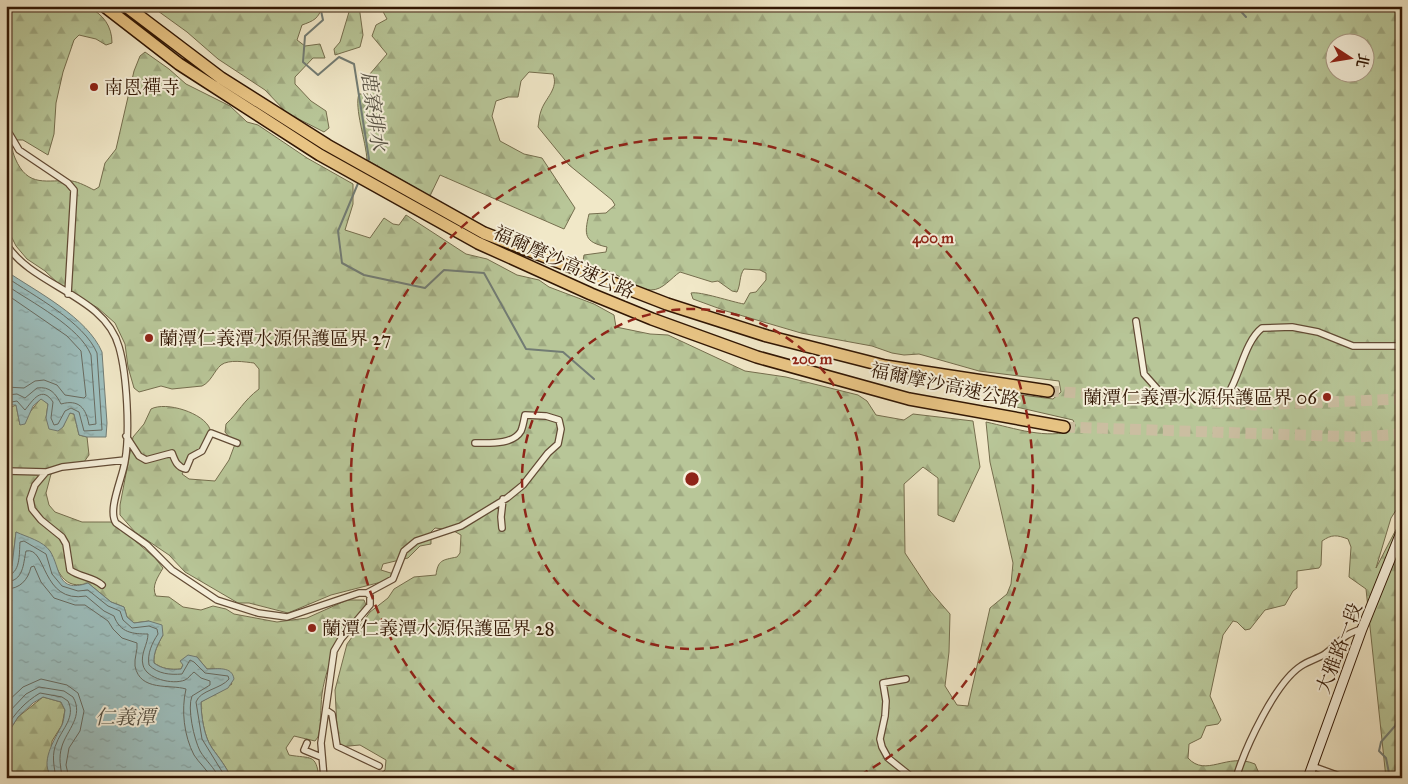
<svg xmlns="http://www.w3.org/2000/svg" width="1408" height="784" viewBox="0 0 1408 784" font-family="'IM FELL Great Primer','Noto Serif TC',serif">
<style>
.forest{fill:url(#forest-firs);stroke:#756e4e;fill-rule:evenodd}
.water{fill:url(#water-ripples);stroke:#727c74}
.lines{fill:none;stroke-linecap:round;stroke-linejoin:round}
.shore{stroke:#686b61;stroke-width:1}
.stream{stroke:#727c74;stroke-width:2}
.highway-tunnel{stroke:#cbbea1;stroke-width:11;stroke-dasharray:11 5.5;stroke-linecap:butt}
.street-casing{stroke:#624b35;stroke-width:8}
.secondary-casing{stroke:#321704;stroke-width:11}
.highway-casing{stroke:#321704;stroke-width:14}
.street{stroke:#f6f0db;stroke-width:5.5}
.secondary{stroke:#f6f0db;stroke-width:9}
.highway{stroke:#e8c484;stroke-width:11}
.ring{fill:none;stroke:#8f2418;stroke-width:2.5;stroke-dasharray:9 6}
.poi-dot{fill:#8f2418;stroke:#f6f0db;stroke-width:2}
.labels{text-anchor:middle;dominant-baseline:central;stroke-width:4;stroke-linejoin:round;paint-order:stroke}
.poi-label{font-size:19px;fill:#321704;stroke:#f6f0db;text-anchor:start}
.street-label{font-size:19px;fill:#321704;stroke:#f6f0db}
.water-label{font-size:20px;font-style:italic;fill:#575245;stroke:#f6f0db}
.centre{fill:#8f2418;stroke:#f6f0db;stroke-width:2.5}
.ring-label{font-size:15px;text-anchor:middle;font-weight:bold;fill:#8f2418;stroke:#f6f0db;stroke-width:4;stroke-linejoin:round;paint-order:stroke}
</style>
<defs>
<pattern id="forest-firs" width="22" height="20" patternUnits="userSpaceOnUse" patternTransform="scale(1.25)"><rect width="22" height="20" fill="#b8c698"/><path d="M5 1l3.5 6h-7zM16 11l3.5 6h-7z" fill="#9fa981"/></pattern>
<pattern id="water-ripples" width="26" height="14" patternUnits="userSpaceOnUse" patternTransform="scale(1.25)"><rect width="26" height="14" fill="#9dbfbe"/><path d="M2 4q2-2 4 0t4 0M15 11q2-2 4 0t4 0" fill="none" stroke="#88a3a2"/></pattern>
</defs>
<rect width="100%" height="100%" fill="#f1e8c8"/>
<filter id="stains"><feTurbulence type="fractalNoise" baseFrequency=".004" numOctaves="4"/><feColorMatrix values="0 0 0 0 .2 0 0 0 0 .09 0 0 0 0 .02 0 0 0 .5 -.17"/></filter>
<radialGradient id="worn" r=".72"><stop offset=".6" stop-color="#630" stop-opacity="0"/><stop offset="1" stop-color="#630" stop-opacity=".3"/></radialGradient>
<path class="forest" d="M6 6C19 6 81 4 88 7 103 14 112 26 112 43L106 45 96 39 79 35 74 40 63 72 56 103 54 134 48 155 23 140H16C11 147 12 150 15 158 28 189 47 179 72 181 79 182 88 187 94 190L99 187 105 163 116 149 134 71 140 56 145 52 169 69 186 84 230 106 247 122 258 125 307 158 353 184V204L345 230 370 238 384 218 393 224 399 225 406 215 466 254 487 259 517 275 539 280 549 287 594 304 614 315 616 327 650 334 668 335 745 371 786 377 858 395 867 401 876 415 904 420 913 414 973 421 980 467 954 522 938 515V478L923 467 904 484 905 553 930 591 950 614 949 652 945 686 957 705 968 706 990 608 1007 594 1011 584 1013 563 990 462 986 422C1014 428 1047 440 1074 430L1075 425 1073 420 1012 406 1001 400V394L1006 393 1053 399 1061 392 1059 381 979 371 919 354 904 355 892 353 872 346 801 333 726 311 693 299 691 293C700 291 732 302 744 304L750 293 756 292 766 280V273L760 270 744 269C739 276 741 284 737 292L732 291 718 281 712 282 680 272C671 278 663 290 651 290 635 289 622 276 608 271 600 268 589 268 583 261L584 255 606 252 607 247C584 242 584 235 589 214L606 213 615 205 612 200 569 165 538 127C539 122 539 116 541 111 545 98 559 89 553 74L529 72 521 81 518 97H508L496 101 492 116 500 141 524 154 542 158 575 208 564 229 440 175 430 196 367 160C366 141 354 108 359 94H370L369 75 387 54 372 36 376 25 387 19 380 6H1402V501L1391 518 1376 568 1402 518V778H1386L1366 589 1349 577 1351 547 1348 539C1337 535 1332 534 1322 541L1321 565 1319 568 1297 571V588L1293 591 1285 605 1265 610 1250 629 1245 630 1237 622 1233 621 1223 635 1210 696 1221 720 1218 724 1206 726 1201 738 1189 744 1188 758C1206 778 1227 752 1255 764L1261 778H339L344 773 377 776 385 770 386 760 360 745 338 747 335 690 347 644 370 612 388 598 394 589 414 577 436 575C438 560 442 560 457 557L460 553 461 535 452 530 435 528 431 532V544L420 546 408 558 383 564 381 570 397 575 393 579 331 595 288 613 249 603H238L185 572 169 555 135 532 120 515V505L133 437 144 424 151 409C166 401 204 413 210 429L204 445 195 452 182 474 189 479 215 481 229 460 235 444 225 432 226 424C239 412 243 401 259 389V369L254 363C245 362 229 359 221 365 214 371 211 382 202 386L172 389 161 386 139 392 134 388 128 367 125 344 115 323 98 308 62 287 45 271 27 259 16 246 6 226V126L8 121 6 120ZM1336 42H1366V72H1336Z
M151 6H322C319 19 313 21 302 25L297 40 305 46 320 44 325 58H313L295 77V84L311 101 326 111 329 128 324 132 287 113 265 90 218 59 187 32Z
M341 6H359L363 35 360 47 335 55 334 49 340 42 349 12Z
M41 398 48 404 46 418 63 427 69 413 74 414 79 435 87 437 89 455 84 462 66 466 51 474 46 493 49 505 55 512 82 522H113L155 558 163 568C158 577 151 586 156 596L169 597 183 607 201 610 213 606 226 609 234 614 277 622 307 618 347 600H364L366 605C344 632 327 659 322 694 320 709 322 723 318 737L315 741 294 736 286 748 289 755C311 759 316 753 319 778H231C226 766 219 758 212 748 204 737 201 715 201 702L232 684 221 669H207L197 657 183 665 181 669C171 670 162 669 154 663 153 653 158 644 163 635L149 621 134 623 127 617 124 607 111 602 88 583C64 591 57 571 50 551L16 532 12 566 6 571 7 409 16 405 20 425Z
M43 697 61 702 65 710 62 725 52 741 50 775 53 778H6V736L18 717Z"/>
<path class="water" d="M6 271C37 292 87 317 102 352L107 423 106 437H87L79 435 74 414 70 413 63 427 58 431 49 429 46 418 48 404 41 399 33 406 25 424 20 425 16 405H11L7 409 6 424Z
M16 532C27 537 43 541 50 551 61 568 56 594 88 583L111 602 124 607 127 617 134 623 149 621 162 625 163 635C158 644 153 653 154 663 162 669 171 670 181 669L183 665 180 661 188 655 197 657 207 669C218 669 232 666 234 679L228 688 201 702C201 715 204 737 212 748 219 758 226 766 231 778H53C38 764 55 739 62 725 64 721 64 715 65 710L61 702 43 697 33 703 18 717 6 736V571L12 566Z"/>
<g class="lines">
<path class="shore" d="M6 277C34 296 84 322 97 353L102 430 84 431 79 412 71 408 65 411 58 424 54 425 51 418 53 402C42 385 33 400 25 410L17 401 6 403
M6 285C31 302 80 327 91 355L96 424 89 425C86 408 79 399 61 404 56 394 50 386 37 388L25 398 17 394 6 395
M6 294 67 336 81 351 86 396 84 398 65 395 57 385 44 380 35 381 24 388 6 387
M6 576C21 574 19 554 20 542L24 541 46 554 52 574 62 586 78 591 88 590 108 606 120 611 123 620 132 628 149 626 157 629 158 634C152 643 147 654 149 665 158 674 170 675 182 674L190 660 194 662 205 673 228 676 229 679C221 689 200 690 196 702L202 739 226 778
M6 582C24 581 23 564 26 551 47 546 41 604 86 596L104 611 114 616C120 633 133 634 148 634 148 644 140 654 143 665 146 679 173 685 185 680 189 678 191 674 194 672L201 678 210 681V685L192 696C187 708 194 739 200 751 206 761 214 767 219 778
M6 589C20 589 28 580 31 567L34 566 41 582 54 598 75 605H85L108 621 113 629 122 638 137 643C138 650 134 658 135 666 140 692 170 684 186 689 181 710 184 736 194 755 199 763 207 769 211 778
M6 703 23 687 41 679 67 685 78 693 84 711 80 731 69 748 66 765 69 778
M6 715 26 694 39 687 64 691 73 697C84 716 67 730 62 746 58 759 61 766 62 778
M6 728C15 713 25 702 40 693L62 697 68 701C76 717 62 729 57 742 51 754 54 766 56 778"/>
<path class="stream" d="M320 6 323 20 305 36 303 62 318 75 339 57 354 64 369 159 367 163
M1236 6 1246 17
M359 181 338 231 342 263 364 275 425 288 444 270 484 273 526 349 563 352 594 379
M1390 778 1386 758 1379 751 1381 742 1395 726 1402 701"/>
<path class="highway-tunnel" d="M1048 391 1255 405 1402 399
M1064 427 1359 437 1402 434"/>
<g class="street-casing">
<path id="street" d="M6 128 19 150 68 183 74 190 68 294
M6 244C33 287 105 295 119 347 127 375 130 432 125 461 123 477 107 510 116 523L147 545 172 570 217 600 258 613 287 617 359 593H367L370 596V605L341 639 334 651 321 743 324 778
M1136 321 1144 374 1160 392 1208 398 1228 394C1240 375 1245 341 1262 328L1292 327 1318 332 1353 346H1402
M126 436 139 456 146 460 172 453C175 461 177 467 186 469L191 457 202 451 211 433 237 443
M6 471 46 472
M502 528 501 517 503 499
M102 585C92 576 81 578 70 570L66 544 62 537 41 520 32 509 30 499 35 485 46 472 62 467 125 460
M367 593 393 579 404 551 416 541 461 526 507 498 523 485 548 453 558 444 561 429 559 420 546 416 525 415C524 420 523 426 521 431 513 445 489 443 475 443
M906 679 883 683 886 701 885 716 880 739 882 747 888 758 913 778
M326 710 332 714 337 746 379 766
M307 743 304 750 321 757
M1312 766 1345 778
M1236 778C1245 748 1275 683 1301 666 1308 661 1317 659 1325 654 1341 642 1341 635 1362 629"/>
</g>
<g class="secondary-casing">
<path id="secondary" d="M1308 778 1362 629 1402 530"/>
</g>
<g class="highway-casing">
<path id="highway" d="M104 6 179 64 320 155 478 243 591 294 652 319 757 357 909 399 1064 427
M126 6 221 78 327 145 484 233 667 304 767 336 885 366 1048 391"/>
</g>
<use href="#street" class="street"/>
<use href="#secondary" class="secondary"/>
<use href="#highway" class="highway"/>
</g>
<g class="ring">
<circle cx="692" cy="479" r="170"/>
<path d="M527 777A341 341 0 1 1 857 777"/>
</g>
<g class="poi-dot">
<circle cx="94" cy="87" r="5"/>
<circle cx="149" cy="338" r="5"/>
<circle cx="1327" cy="397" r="5"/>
<circle cx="312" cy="628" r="5"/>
</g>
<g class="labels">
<g class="poi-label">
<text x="104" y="87">南恩禪寺</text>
<text x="159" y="338">蘭潭仁義潭水源保護區界 27</text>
<text x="1317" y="397" text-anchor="end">蘭潭仁義潭水源保護區界 06</text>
<text x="322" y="628">蘭潭仁義潭水源保護區界 28</text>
</g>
<g class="street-label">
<text transform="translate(564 262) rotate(24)">福爾摩沙高速公路</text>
<text transform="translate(945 385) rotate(12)">福爾摩沙高速公路</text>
<text transform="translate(1339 648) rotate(-69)">大雅路一段</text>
</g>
<g class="water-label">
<text transform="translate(374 111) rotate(82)">鹿寮排水</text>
<text x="125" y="717">仁義潭</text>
</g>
</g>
<circle cx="692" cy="479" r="8" class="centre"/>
<g class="ring-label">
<text x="933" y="243">400 m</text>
<text x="812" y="364">200 m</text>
</g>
<rect width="1408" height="784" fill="none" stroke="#f1e8c8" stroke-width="25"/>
<rect x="8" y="8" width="1393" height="769" fill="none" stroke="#321704" stroke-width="2.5"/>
<rect x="12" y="12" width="1383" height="759" fill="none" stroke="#321704"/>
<g transform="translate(1350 58) rotate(102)"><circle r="24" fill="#f6f0db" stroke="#a89985"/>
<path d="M0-4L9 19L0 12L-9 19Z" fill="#8f2418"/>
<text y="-8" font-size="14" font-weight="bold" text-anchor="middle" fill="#321704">北</text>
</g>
<rect width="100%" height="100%" filter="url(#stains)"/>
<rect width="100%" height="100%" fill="url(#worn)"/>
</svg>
